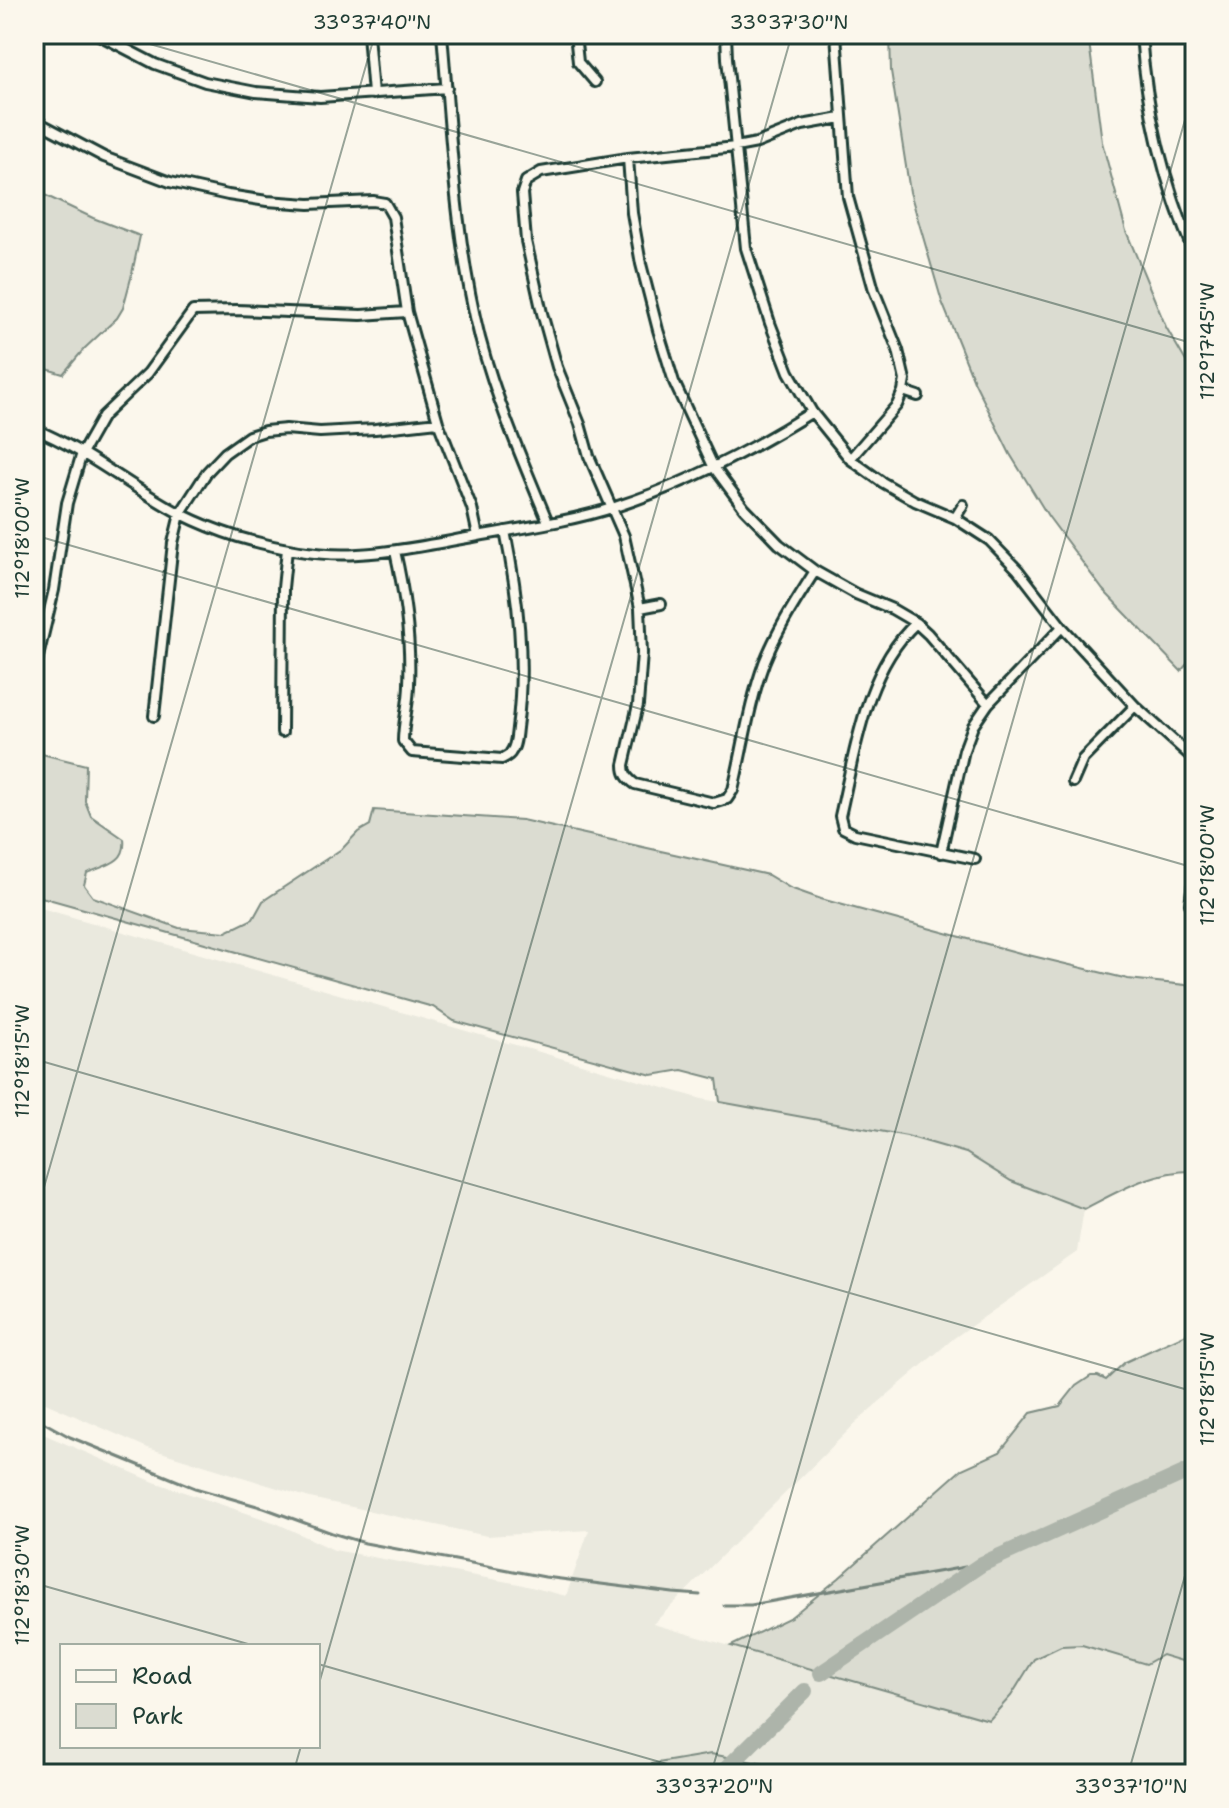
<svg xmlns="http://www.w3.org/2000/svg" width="1229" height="1808" viewBox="0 0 1229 1808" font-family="'Shantell Sans',sans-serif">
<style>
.built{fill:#eae9de;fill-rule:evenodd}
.green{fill:#dbdcd1;stroke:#7d8c82;stroke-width:2}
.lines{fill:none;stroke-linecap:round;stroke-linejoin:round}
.stream{stroke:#74847b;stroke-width:3}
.river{stroke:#adb4aa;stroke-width:16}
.street-casing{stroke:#1f3d34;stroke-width:14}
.street{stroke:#fbf7ec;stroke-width:8}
.ticks{fill:none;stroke:#1f3d34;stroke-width:2;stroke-opacity:0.45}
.neatline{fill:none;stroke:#1f3d34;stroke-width:3}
.ticks-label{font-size:20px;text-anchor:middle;fill:#1f3d34}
</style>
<rect width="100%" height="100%" fill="#fbf7ec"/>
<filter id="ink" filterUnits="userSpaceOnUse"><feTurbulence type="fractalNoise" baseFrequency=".0125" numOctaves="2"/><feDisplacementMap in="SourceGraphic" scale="16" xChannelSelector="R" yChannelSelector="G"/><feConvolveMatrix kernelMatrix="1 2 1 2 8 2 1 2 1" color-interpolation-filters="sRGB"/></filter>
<g filter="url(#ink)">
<path class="built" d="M34 906 702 1099 907 1136 966 1153 1011 1181 1084 1209 1077 1252 954 1338 865 1414 653 1624 989 1720 1011 1696 1034 1659 1062 1646 1082 1645 1146 1664 1162 1655 1195 1665V1774H806L711 1754 652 1764 630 1774H34V1430L154 1482 276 1523 334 1550 519 1584 566 1596 589 1530 487 1536 310 1498 148 1448 34 1398ZM62 1646H318V1746H62Z"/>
<path class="green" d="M890 34H1088L1102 142 1126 231 1166 327 1195 377V655L1181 671 1103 590 1048 516 1010 454 974 381 942 302 910 192 891 71Z
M34 190 93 218 140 236 131 278 123 308 117 318 84 349 63 374 34 365Z
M34 752 86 765 85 801 91 816 124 839C127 863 106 865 87 873L84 885 93 897 179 928 226 932 253 919 263 901 343 848 358 832 370 825 374 810 522 820 768 875 790 888 821 899 1020 953 1128 979 1195 986V1171C1153 1170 1121 1190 1084 1209L1011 1181 966 1153 907 1136 720 1102 717 1079 682 1070 652 1075 454 1021 433 1007 34 895Z
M1195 1330V1665L1162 1655 1146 1664 1082 1645 1061 1646 1034 1659 1011 1696 989 1720 731 1646 791 1617 839 1578 962 1469 1000 1452 1031 1413 1060 1406 1076 1386 1091 1376H1098L1106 1380 1125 1362Z
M711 1754 795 1770 806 1774H631L652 1764Z"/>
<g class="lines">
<path class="stream" d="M34 1417 70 1437 195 1488 264 1508 332 1533 365 1543 545 1577 673 1593 700 1595
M724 1605H751L982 1564"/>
<path class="river" d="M821 1673 982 1564 1195 1468
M721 1774 805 1691"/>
<g class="street-casing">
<path id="street" d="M97 34 155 64 205 82 256 92 320 97 447 88
M368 34 373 94
M442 34C451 135 455 239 480 338 497 402 523 462 548 522
M575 34 578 62 595 82
M726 34 727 58 746 248 770 323 789 372 812 412 850 459 882 482 915 501 955 518 989 540 1018 570 1062 627 1135 706 1195 760
M836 34 848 197 874 290 898 350 905 380 903 391 897 405 850 459
M1141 34C1146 110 1165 186 1195 256
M34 120 104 157 170 182 228 195 267 201 309 204 373 201 385 203 393 217 407 312 438 422 472 508 478 536
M628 158 632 213 641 264 658 330 674 382 713 466 744 508 779 544 815 571 856 594 892 609 916 623 928 634 988 704
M903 391 918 396
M34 429C87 450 131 488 181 514 199 523 219 531 238 537 276 548 318 557 358 554 398 552 438 543 478 536 522 528 572 521 615 507 684 485 750 451 812 412
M955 518 963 505
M395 551C405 595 411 638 409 684 409 703 403 722 403 741L412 752 502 759C504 758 510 755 511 752 516 746 516 736 517 728 526 662 518 596 505 531
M815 571C796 601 777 630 764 663 749 704 743 748 733 790L727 799 714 803 635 784C627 778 624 774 624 765L638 705 642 653 640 608 624 536 589 456 580 424 557 367 542 313 526 241 522 193 526 181 541 172 628 158 736 147 757 143 802 125 841 118
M640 608 661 604
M916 623C865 670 855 752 840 816L843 828 855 834 975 859
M34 674 54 590 67 503 82 453 103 416 148 373 193 311 237 310 361 315 407 312
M154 716 173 543 180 514 207 472 225 453 249 436 265 431 286 429 320 432 375 429 438 422
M282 732 283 588 287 549
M1073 782 1083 759 1135 706
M941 853 964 750 973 726 988 704 1062 627
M1190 904 1195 868"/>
</g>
<use href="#street" class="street"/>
</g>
</g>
<path class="ticks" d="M115 34 1195 344M34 535 1195 868M34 1059 1195 1392M34 1222 375 34M34 1583 255 1646M318 1664 702 1774M318 1687 792 34M293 1774 301 1746M711 1774 1195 85M1128 1774 1195 1541"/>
<rect width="1229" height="1808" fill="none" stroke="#fbf7ec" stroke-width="88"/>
<rect x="60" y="1644" width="260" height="104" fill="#fbf7ec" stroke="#a3ada2" stroke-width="2"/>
<rect x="76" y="1670" width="40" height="12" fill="#fbf7ec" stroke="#a3ada2" stroke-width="2"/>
<text x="132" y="1684" font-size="24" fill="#1f3d34">Road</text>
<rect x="76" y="1704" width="40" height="24" fill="#dbdcd1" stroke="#a3ada2" stroke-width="2"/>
<text x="132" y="1724" font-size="24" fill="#1f3d34">Park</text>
<rect x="44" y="44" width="1141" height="1720" class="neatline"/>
<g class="ticks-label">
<text x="372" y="29">33°37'40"N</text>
<text x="789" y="29">33°37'30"N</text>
<text transform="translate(1207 341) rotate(-90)" y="7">112°17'45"W</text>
<text transform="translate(22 538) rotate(-90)" y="7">112°18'00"W</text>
<text transform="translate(1207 865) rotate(-90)" y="7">112°18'00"W</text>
<text transform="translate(22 1061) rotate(-90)" y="7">112°18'15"W</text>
<text transform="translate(1207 1389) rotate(-90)" y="7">112°18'15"W</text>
<text transform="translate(22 1585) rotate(-90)" y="7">112°18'30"W</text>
<text x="714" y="1793">33°37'20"N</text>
<text x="1131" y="1793">33°37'10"N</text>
</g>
</svg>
